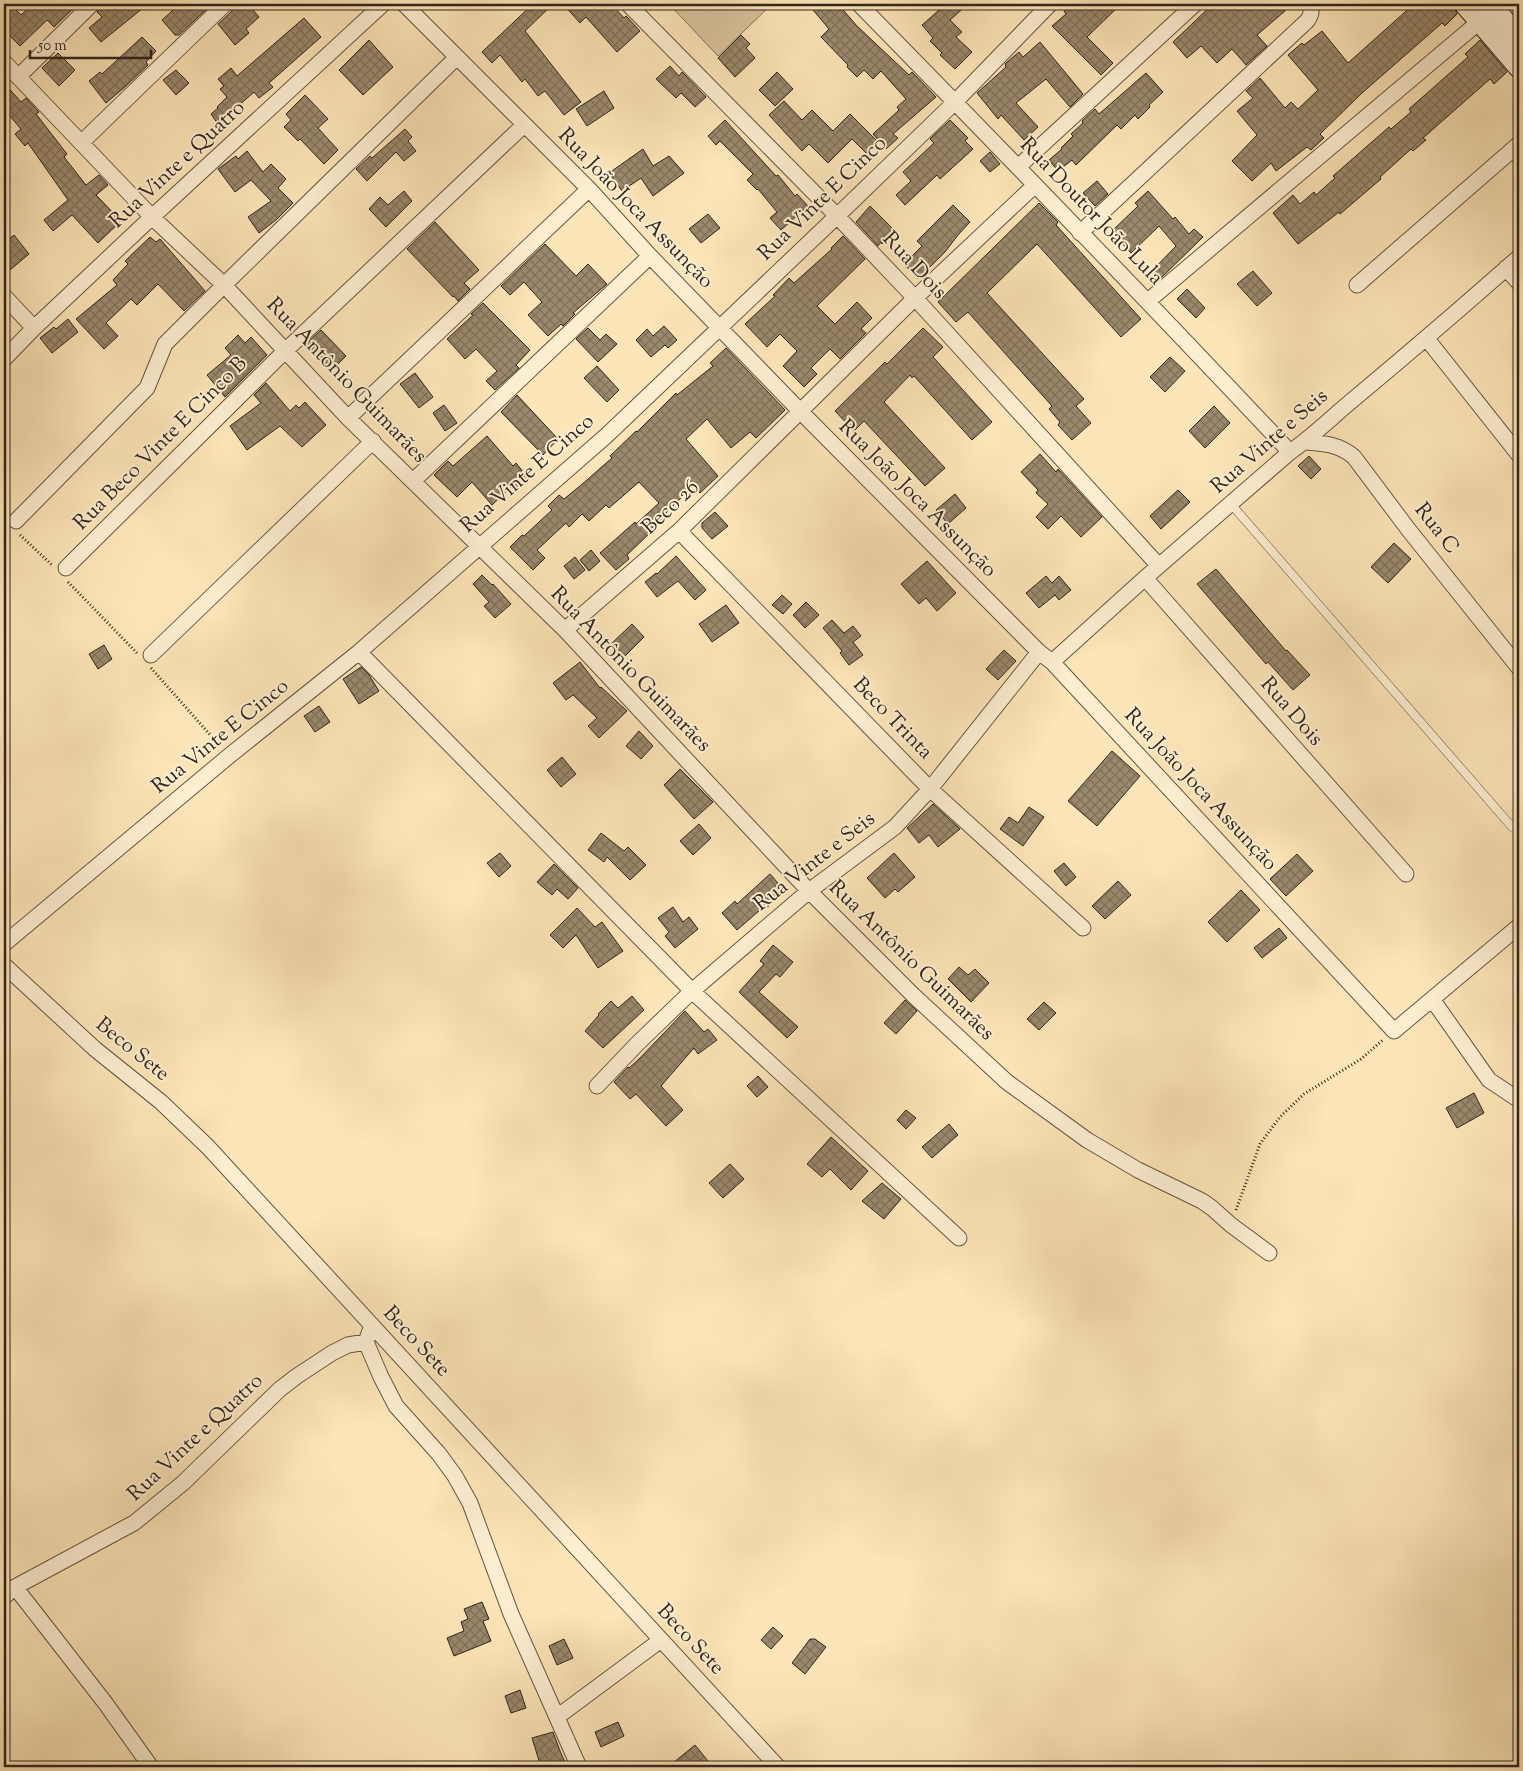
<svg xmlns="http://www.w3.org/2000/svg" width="1523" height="1771" viewBox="0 0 1523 1771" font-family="'Sorts Mill Goudy',serif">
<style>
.grass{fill:#d9c49d;stroke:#85745c}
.building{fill:url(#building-cross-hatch);stroke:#31251b}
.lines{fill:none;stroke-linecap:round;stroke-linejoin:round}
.service-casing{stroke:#645542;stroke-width:9}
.minor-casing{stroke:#645542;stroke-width:17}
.secondary-casing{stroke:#31251b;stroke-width:23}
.path{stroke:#31251b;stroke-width:3;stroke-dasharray:1 2.5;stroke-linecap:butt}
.service{stroke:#fdeed1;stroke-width:8}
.minor{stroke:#fdeed1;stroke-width:15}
.secondary{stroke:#fdeed1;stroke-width:21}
.labels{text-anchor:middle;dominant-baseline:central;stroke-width:4;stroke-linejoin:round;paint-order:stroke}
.street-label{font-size:21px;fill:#31251b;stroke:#fdeed1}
</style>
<defs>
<pattern id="building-cross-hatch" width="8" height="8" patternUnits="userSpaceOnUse" patternTransform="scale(1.25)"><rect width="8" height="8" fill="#9b896d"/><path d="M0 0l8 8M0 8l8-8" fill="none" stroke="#7f7059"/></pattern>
</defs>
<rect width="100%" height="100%" fill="#fce5b8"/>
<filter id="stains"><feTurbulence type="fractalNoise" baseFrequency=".004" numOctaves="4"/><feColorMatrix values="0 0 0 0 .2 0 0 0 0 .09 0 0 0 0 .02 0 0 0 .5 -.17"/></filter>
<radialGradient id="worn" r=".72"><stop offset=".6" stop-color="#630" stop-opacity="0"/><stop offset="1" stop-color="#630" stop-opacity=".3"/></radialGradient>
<path class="grass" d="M669 4H772L718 56Z"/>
<path class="building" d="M4 4H10L21 15 33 4H78L54 27 47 20 20 46 4 30Z
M101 4H148L101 42 89 28 102 17 97 12Z
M180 4H212L179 35H175L162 20Z
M234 4H248L259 17 246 29 249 33 235 45 218 24 232 11Z
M533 4H553L525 31 581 102 564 115 545 91 538 96 525 79 522 82 500 55 492 63 482 52Z
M563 4H611L624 18 626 16 640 31 617 52 586 17 580 23Z
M808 4H838L857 26 909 75 912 72 936 97 893 134 898 138 886 149 873 134 899 110 897 107 906 99 881 71 873 79 864 70 857 77 847 67 848 65 821 37 829 29Z
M946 4H968L950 20 962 32 956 37 972 52 955 69 940 55 942 53 930 41 933 38 922 25Z
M1071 4H1121L1087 37 1113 63 1101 75 1052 26 1066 14 1064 11Z
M1213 4H1279L1285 11 1257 35 1267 46 1246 65 1232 49 1217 63 1201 46 1187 58 1173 42Z
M1414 4H1453L1457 14 1445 26 1442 23 1362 93 1320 134 1324 138 1311 150 1307 147 1276 171 1271 163 1252 181 1232 161 1257 135 1237 111 1253 98 1246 91 1260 78 1285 108 1291 102 1298 109 1318 90 1288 55 1302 43 1304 45 1322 31 1348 63Z
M304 18 321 37 269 83 273 87 259 98 254 92 218 124 211 114 218 108 217 107 227 97 220 89 224 86 218 79 231 68 237 76Z
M741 35 750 44 746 48 755 58 735 77 718 58Z
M142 37 156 51 146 62 148 65 126 86 106 103 89 81 100 72 102 74Z
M369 40 393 67 363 95 339 70Z
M1480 40 1507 72 1494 84 1490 79 1423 138 1426 140 1413 151 1411 149 1380 177 1381 179 1340 214 1339 212 1298 244 1273 213 1293 195 1300 204 1314 192 1316 195 1335 178 1333 176 1389 127 1391 129 1411 112 1409 109 1468 57 1465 54Z
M1040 42 1083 94 1070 107 1046 79 1016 103 1038 127 1024 140 1001 115 998 119 977 93 1006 67 1005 64 1006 63 1019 52 1023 57Z
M58 53 75 70 59 86 42 68Z
M670 66 679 76 682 72 706 97 695 107 681 93 676 98 656 79Z
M176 70 189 83 176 95 163 80Z
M777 72 793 89 775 106 759 90Z
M1146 73 1163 92 1149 105 1150 107 1138 119 1135 115 1121 129 1117 125 1076 165 1072 160 1058 171 1049 160 1062 149 1061 148 1073 136 1071 134 1083 123 1082 121 1095 109 1099 114Z
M4 83 21 102 26 98 39 112 36 114 67 154 64 157 86 185 99 175 108 185 96 195 121 221 98 243 72 215 53 231 44 220 68 200 28 143 25 146 15 134 21 129 4 109Z
M604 91 614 108 587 126 576 109Z
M305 95 328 119 318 128 338 150 324 164 300 139 298 141 284 127 291 120 286 114Z
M784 101 802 120 812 110 833 131 850 114 878 142 866 153 852 139 828 163 809 144 802 151 769 115Z
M725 120 776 176 778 175 795 196 797 194 808 206 781 230 770 218 777 212 758 189 757 190 747 180 753 174 720 141 716 145 708 136Z
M950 120 968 138 965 141 973 149 940 179 937 175 905 205 896 195 911 181 903 172 934 143 930 139Z
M405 129 412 137 408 141 416 151 404 161 396 152 367 181 356 169 370 156 372 158Z
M643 149 653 166 669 156 684 173 653 196 641 178 622 191 609 173Z
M247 151 263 172 271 164 286 179 278 188 293 203 276 220 259 233 248 217 271 201 251 180 235 192 218 169 236 156 238 159Z
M990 152 1000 164 990 172 980 161Z
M1097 181 1108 194 1095 206 1083 193Z
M404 191 412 201 386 227 369 209 380 197 388 205Z
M1148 191 1173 219 1175 217 1189 234 1194 229 1203 237 1158 281 1150 273 1176 246 1159 226 1131 253 1111 232 1138 206 1135 203Z
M1039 203 1058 222 1056 225 1141 319 1121 337 1037 244 987 293 1084 399 1076 406 1091 423 1072 440 1058 425 1060 422 1049 409 1052 406 968 312 956 322 938 302Z
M953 205 970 222 958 235 945 252 918 279 904 264 922 246 917 241Z
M870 206 895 231 882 244 881 242 878 246 856 222Z
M708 214 720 228 701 243 689 229Z
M435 222 479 270 464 283 470 289 458 301 454 296 453 297 407 249Z
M14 235 29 254 4 275V243Z
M843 236 865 259 817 306 835 324 857 302 872 318 861 329 866 333 840 359 830 349 811 368 817 374 804 387 783 366 797 351 780 334 767 347 745 324 775 296 773 295 789 278 794 283 832 249 831 248Z
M150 237 156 242 160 239 205 291 184 311 158 284 137 305 131 299 106 323 118 336 104 349 76 319 117 285 113 280 128 264 125 261Z
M545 244 576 276 588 264 607 284 573 313 575 314 563 326 561 324 548 336 528 315 542 302 524 282 510 295 501 286Z
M1253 271 1272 293 1257 306 1237 284Z
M1187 289 1205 308 1196 318 1177 299Z
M483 303 530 350 516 365 519 368 495 390 486 381 497 371 476 349 465 359 447 339 473 315 471 314Z
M68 319 78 332 52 353 40 338 54 327 56 329Z
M664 326 677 340 668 348 665 345 651 357 636 340 647 329 653 336Z
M588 328 600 340 606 334 617 344 598 362 576 339Z
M923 328 943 347 933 357 992 422 972 440 914 376 912 378 910 375 884 402 945 468 925 486 864 421 854 431 835 411 885 362 887 364Z
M321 330 346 356 331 371 306 344Z
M238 335 245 343 251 337 267 355 225 397 207 375 231 355 225 348Z
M726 348 785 410 756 438 750 432 731 448 707 419 686 439 718 476 700 493 693 486 664 515 666 516 651 529 653 530 627 555 629 559 616 570 600 553 635 522 636 524 659 503 639 482 609 508 606 505 589 521 582 514 569 527 566 523 537 550 545 558 533 570 510 547 522 535 524 536 552 510 548 506 559 495 564 499 580 486 612 458 610 456 636 431 637 432 676 393 677 395 713 366 710 363Z
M1170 357 1185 371 1165 392 1150 377Z
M597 366 619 390 607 402 584 378Z
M415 373 433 397 419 408 400 384Z
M266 383 290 411 296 405 299 408 305 402 326 425 302 447 280 426 247 450 230 426 261 403 254 395Z
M517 395 558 439 543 455 501 412Z
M444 405 457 423 445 431 433 413Z
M1214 406 1230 423 1205 448 1189 431Z
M487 436 513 466 516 463 528 478 514 489 512 486 492 505 472 482 457 497 434 475 448 461 453 466Z
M1040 454 1056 472 1058 469 1102 517 1081 537 1061 516 1048 529 1036 517 1048 504 1036 493 1038 490 1021 472Z
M1309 456 1321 469 1311 479 1298 466Z
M1178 490 1190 502 1161 529 1150 516Z
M955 494 966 508 948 524 936 510Z
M715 512 728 526 712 539 702 528V523Z
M1394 543 1411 559 1388 583 1371 567Z
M591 550 600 561 589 571 580 560Z
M676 556 706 590 695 600 678 581 657 597 645 582 656 573 657 574Z
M575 557 585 570 574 579 564 566Z
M927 561 956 593 937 611 926 598 919 604 901 584Z
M1216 569 1286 651 1287 650 1310 675 1293 690 1268 662 1266 664 1197 584Z
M482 575 492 585 493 584 511 604 495 618 484 606 489 602 473 584Z
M1046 576 1052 583 1059 576 1071 590 1059 600 1055 595 1039 608 1026 593Z
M782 595 792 604 783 614 772 605Z
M806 602 819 615 805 628 793 615Z
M726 605 739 623 712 642 699 624Z
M832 620 844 633 853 626 861 636 853 642 863 655 849 665 840 653 842 651 823 628Z
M632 624 644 637 623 658 610 645Z
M104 645 112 659 98 669 89 654Z
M1004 650 1016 661 998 680 986 669Z
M580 662 600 688 601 687 627 711 599 738 588 726 597 718 573 695 566 700 553 683Z
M361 667 369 675 379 691 359 704 343 679Z
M319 706 330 722 315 732 304 716Z
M639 731 653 746 641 759 626 746Z
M1112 751 1140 776 1097 826 1068 801Z
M562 757 576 774 561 787 547 770Z
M680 769 713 802 694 819 664 785Z
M933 804 960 829 938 847 929 835 919 843 907 828Z
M1029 807 1044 817 1023 846 1000 829 1009 817 1018 823Z
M699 824 711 838 693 855 680 841Z
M601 833 624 851 628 847 646 865 630 880 607 857 604 862 588 850Z
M500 853 511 866 499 877 487 863Z
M894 853 915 877 898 892 895 889 885 898 867 878Z
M1297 854 1313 871 1286 896 1270 879Z
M1064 863 1076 877 1066 886 1054 871Z
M554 864 578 888 568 899 557 889 552 895 537 882Z
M770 874 785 891 762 912 760 910 737 930 722 913 735 901 737 904Z
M1118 881 1131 895 1105 919 1092 906Z
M1241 890 1260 910 1227 942 1208 922Z
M673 907 683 922 689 917 698 929 675 948 665 936 669 932 658 918Z
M577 908 595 927 602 922 623 951 598 968 576 935 563 948 550 935Z
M1279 928 1287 938 1262 958 1254 948Z
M773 945 793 962 780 977 776 974 759 992 798 1027 787 1038 739 992 764 964 760 961Z
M959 967 968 975 975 969 989 983 971 1002 948 979Z
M632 996 644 1010 603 1048 585 1031 599 1015 598 1014 611 1001 618 1008Z
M905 1000 917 1011 896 1034 884 1023Z
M1044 1002 1056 1013 1039 1030 1027 1019Z
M685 1011 704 1032 708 1029 717 1040 698 1054 694 1048 661 1086 683 1110 666 1126 636 1094 630 1099 614 1082 628 1067 629 1068 640 1058Z
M758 1076 768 1087 757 1097 747 1086Z
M1474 1093 1484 1113 1457 1128 1446 1108Z
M906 1110 916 1118 906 1129 897 1120Z
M949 1124 958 1135 932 1158 922 1147Z
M831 1137 868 1171 851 1190 830 1169 822 1177 807 1164Z
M730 1164 744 1179 723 1198 709 1183Z
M882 1183 901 1199 884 1219 862 1201Z
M482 1602 489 1619 483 1621 491 1641 454 1656 447 1638 464 1631 461 1622 468 1619 464 1609Z
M773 1627 783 1636 771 1649 761 1640Z
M564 1639 573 1658 557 1665 549 1646Z
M810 1639H815L826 1647 805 1674 792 1663Z
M520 1690 526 1708 511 1713 505 1696Z
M618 1722 624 1736 601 1747 595 1732Z
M553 1732 560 1751 567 1767H541L532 1738Z
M695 1745 708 1761 700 1767H668Z"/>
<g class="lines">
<g class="service-casing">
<path id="service" d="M1231 504 1512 827"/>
</g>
<g class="minor-casing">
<path id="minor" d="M404 4 589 189 650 256 801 412 1039 652 1052 662 1394 1031 1519 926
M628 4 837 216 915 298 1159 566
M859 4C1004 152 1148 301 1290 452
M4 62 152 217 224 285 348 418 565 630 809 891 913 995 1007 1082 1087 1140 1138 1170 1202 1201 1212 1208 1231 1225 1269 1253
M18 77 92 4
M82 142 225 4
M1018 167 1195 4
M1080 233 1307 21C1312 14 1312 11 1309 4
M1506 268 1519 283
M1357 285 1519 144
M4 296 34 328
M1148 301 1479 22
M1427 339 1519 455
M4 359 34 328 152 217 383 4
M348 418 589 189
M1304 442C1323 443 1339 444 1354 457L1408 529 1519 668
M413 481 650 256
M16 521 147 388 165 344 224 285 457 57
M679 531 930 789 1083 928
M66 568 285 351 524 125
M1145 578 1406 874
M565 630 679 531 915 298 1034 186
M359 652 692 991 959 1238
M151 655 373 441
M1052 662 1145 578 1290 452C1313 436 1333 416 1355 398 1410 352 1465 305 1519 257
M4 944 229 756 359 652 606 436 837 216 955 102 1050 4
M4 965 95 1049 161 1102 208 1147 778 1767
M1432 999 1489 1080 1519 1100
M597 1086 637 1044 692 991 809 891 895 827 930 789 1039 652
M372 1325 366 1342 381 1377 396 1406 439 1454 455 1476 470 1503 511 1614 579 1767
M15 1587 106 1704 151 1767
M4 1597 15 1587 134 1523 183 1483 280 1389 297 1376 332 1353 348 1345 366 1342
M557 1717 661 1640"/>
</g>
<g class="secondary-casing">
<path id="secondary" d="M1465 4 1519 67
M1490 4 1519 39"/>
</g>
<path class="path" d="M20 535 52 565
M68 582 137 653
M151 668 220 746
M1236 1210 1260 1144 1280 1117 1304 1094 1361 1059 1384 1039"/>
<use href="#service" class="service"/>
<use href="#minor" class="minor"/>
<use href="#secondary" class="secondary"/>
</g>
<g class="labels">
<g class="street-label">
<text transform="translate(178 165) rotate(-43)">Rua Vinte e Quatro</text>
<text transform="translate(823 199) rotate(-44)">Rua Vinte E Cinco</text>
<text transform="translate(635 209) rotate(46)">Rua João Joca Assunção</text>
<text transform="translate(1091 212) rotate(46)">Rua Doutor João Lula</text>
<text transform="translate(914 266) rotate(47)">Rua Dois</text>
<text transform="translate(346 381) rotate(46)">Rua Antônio Guimarães</text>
<text transform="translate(1270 442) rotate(-41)">Rua Vinte e Seis</text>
<text transform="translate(161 444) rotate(-45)">Rua Beco Vinte E Cinco B</text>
<text transform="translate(528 474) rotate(-41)">Rua Vinte E Cinco</text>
<text transform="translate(917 499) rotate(45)">Rua João Joca Assunção</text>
<text transform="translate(671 508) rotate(-43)">Beco 26</text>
<text transform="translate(1436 529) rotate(52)">Rua C</text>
<text transform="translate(630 670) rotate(46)">Rua Antônio Guimarães</text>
<text transform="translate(1291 712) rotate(49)">Rua Dois</text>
<text transform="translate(892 719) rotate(46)">Beco Trinta</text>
<text transform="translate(221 737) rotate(-39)">Rua Vinte E Cinco</text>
<text transform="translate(1200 790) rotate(47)">Rua João Joca Assunção</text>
<text transform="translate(815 862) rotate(-38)">Rua Vinte e Seis</text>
<text transform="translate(911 961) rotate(44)">Rua Antônio Guimarães</text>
<text transform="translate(132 1050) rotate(39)">Beco Sete</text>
<text transform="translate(416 1342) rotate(47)">Beco Sete</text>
<text transform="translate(196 1438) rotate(-43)">Rua Vinte e Quatro</text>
<text transform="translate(690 1640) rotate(47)">Beco Sete</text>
</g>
</g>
<rect width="1523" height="1771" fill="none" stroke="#fce5b8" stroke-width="20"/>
<rect x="5" y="5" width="1513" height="1761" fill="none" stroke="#31251b" stroke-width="2.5"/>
<rect x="10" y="10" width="1503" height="1751" fill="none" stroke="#31251b"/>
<path d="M30 50v8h121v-8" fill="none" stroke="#31251b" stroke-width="2.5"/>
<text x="38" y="50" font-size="15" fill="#31251b" stroke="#fdeed1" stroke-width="4" paint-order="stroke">50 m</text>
<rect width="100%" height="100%" filter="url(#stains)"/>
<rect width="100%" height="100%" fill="url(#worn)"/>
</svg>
